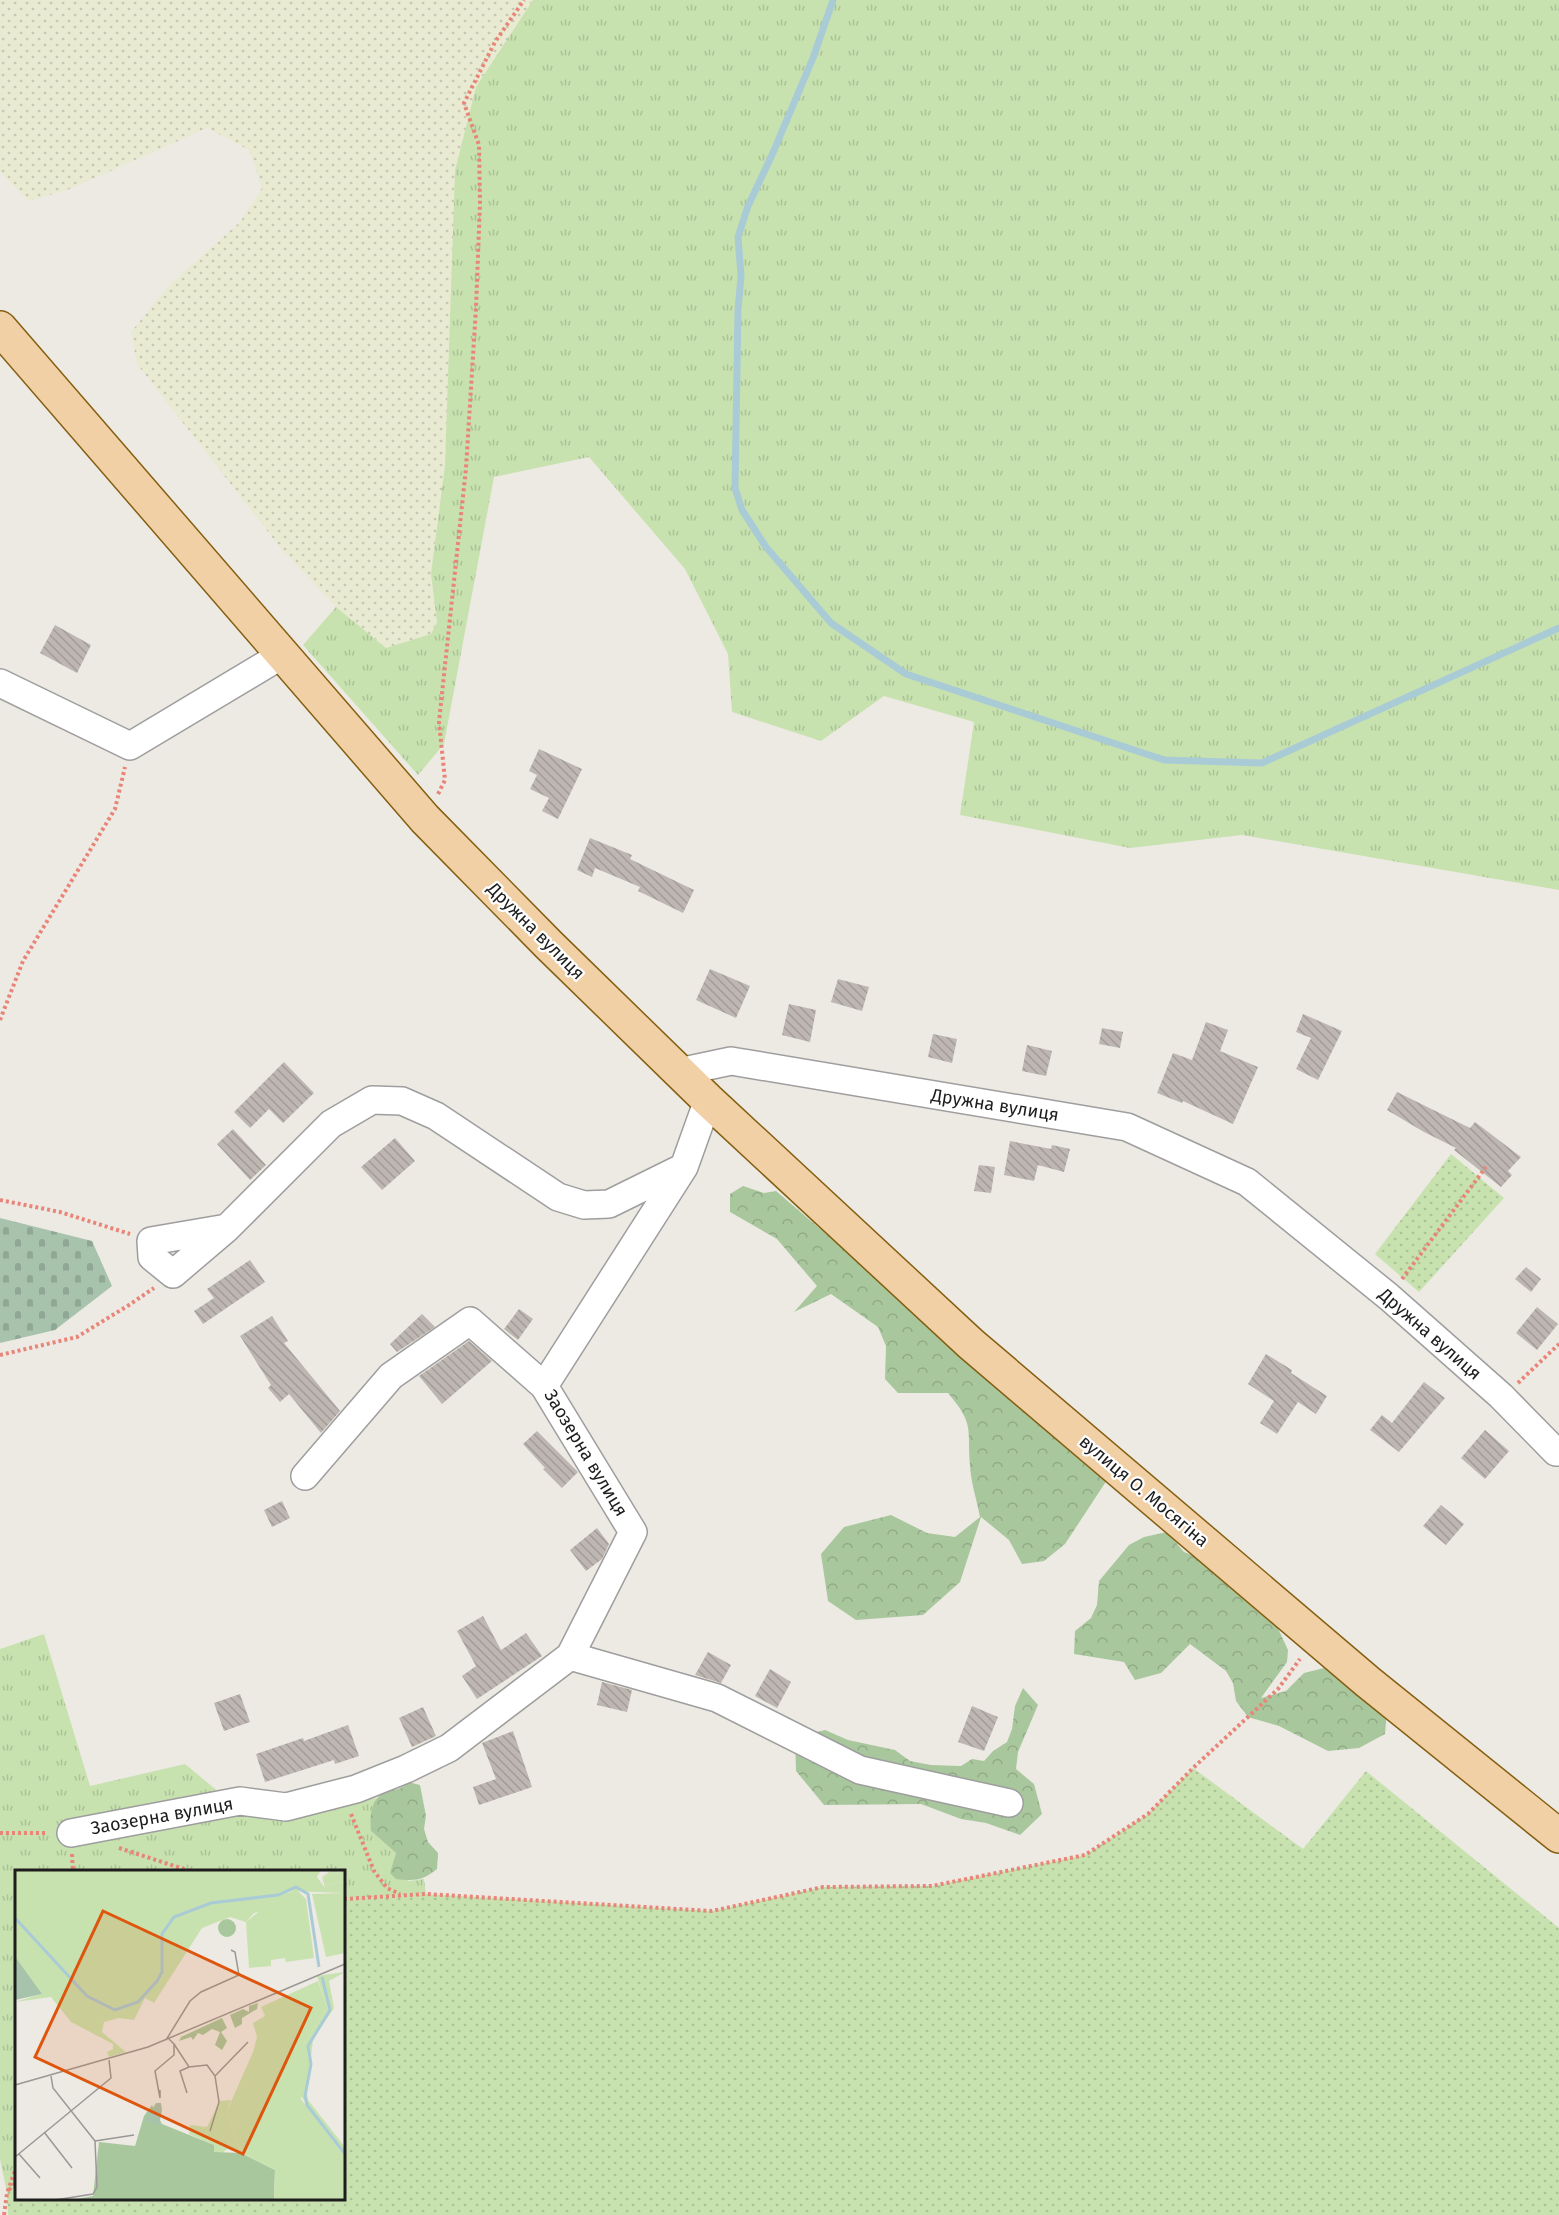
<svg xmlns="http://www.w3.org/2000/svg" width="1559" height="2215" viewBox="0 0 1559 2215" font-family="'Fira Sans',sans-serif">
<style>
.farmland{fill:url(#farmland-dots)}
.grass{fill:url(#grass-tufts)}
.forest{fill:url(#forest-crowns)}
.cemetery{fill:url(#cemetery-stones)}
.garden{fill:url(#garden-dots)}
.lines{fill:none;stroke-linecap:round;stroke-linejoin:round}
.stream{stroke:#a9cbd6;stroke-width:7}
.building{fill:url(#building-back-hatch)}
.minor-casing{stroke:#9e9e9e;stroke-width:30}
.major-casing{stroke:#855f11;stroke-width:36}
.path{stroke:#e98478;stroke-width:4;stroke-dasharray:3 3;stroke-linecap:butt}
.minor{stroke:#fff;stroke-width:27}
.major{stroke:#f1d0a5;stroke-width:33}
.labels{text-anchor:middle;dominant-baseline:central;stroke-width:4.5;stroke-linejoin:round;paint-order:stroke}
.street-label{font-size:18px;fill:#1d1d1d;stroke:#fff}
.inset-river{fill:none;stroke:#a9cbd6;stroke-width:3}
.inset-road{fill:none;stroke:#9a9894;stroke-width:1.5}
.view{fill:#de560d;fill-opacity:0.15;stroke:#de560d;stroke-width:3}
.inset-edge{fill:none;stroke:#1d1d1d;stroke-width:3}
</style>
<defs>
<pattern id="farmland-dots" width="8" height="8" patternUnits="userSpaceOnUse" patternTransform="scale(1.5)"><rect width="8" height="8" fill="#e8ead1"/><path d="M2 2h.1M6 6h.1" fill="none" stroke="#c7c8b3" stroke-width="1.8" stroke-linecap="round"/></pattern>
<pattern id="grass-tufts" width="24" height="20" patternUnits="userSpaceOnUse" patternTransform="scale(1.5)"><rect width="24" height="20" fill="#c8e2af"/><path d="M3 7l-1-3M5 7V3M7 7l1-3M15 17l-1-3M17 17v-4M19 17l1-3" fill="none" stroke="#abc196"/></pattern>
<pattern id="forest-crowns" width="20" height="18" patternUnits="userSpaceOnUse" patternTransform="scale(1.5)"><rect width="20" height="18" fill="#a9c79d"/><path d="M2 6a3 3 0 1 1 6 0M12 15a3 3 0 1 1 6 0" fill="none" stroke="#91aa87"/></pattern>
<pattern id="cemetery-stones" width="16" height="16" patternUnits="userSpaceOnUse" patternTransform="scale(1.5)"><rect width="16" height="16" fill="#a7c3ac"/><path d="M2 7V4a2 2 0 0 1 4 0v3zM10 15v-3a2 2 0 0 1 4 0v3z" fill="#8fa794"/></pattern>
<pattern id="garden-dots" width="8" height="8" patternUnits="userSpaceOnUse" patternTransform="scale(1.5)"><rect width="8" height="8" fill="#c8e2af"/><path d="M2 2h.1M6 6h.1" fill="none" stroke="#abc196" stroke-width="1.8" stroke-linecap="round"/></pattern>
<pattern id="building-back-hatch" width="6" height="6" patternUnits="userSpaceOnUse" patternTransform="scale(1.5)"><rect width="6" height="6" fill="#bdb6b1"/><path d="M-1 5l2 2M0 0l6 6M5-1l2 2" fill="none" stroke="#a29c98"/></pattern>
</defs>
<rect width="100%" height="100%" fill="#edeae4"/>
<path class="farmland" d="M0 0H533L476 87 445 465 431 574 437 623 432 634 386 648 336 607 282 550 137 364 131 332 169 285 240 222 262 188 249 150 207 128 70 189 29 201 0 172Z"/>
<path class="grass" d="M533 0H1559V890L1242 835 1130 848 960 815 974 722 884 696 821 741 732 712 728 654 685 569 589 457 494 477 444 744 418 775 303 645 336 607 386 648 431 634 437 622 431 574 445 465 455 171 476 87Z
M44 1634 90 1786 185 1764 249 1817 377 1798 372 1808 371 1831 396 1853 391 1873 409 1881 424 1879 426 1894 344 1899V1872H16V2182L7 2193 0 2159V1649Z"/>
<path class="forest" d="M743 1186 764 1193 776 1191 965 1353 1107 1480 1065 1544 1044 1561 1022 1564 1009 1540 981 1517 960 1582 923 1615 856 1620 828 1601 821 1554 844 1527 891 1515 927 1533 955 1537 980 1517C977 1501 971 1483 970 1466 967 1428 975 1425 948 1393H898L885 1379 886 1346 878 1327 831 1294 794 1312 817 1286 777 1239 730 1212V1194Z
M1167 1532 1184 1552 1210 1562 1276 1624 1288 1650 1287 1662 1261 1698 1286 1691 1304 1673 1324 1668 1344 1673 1387 1710 1385 1734 1359 1748 1328 1751 1279 1726 1248 1717 1236 1701 1233 1683 1226 1671 1190 1644 1161 1673 1135 1680 1124 1662 1074 1654 1075 1631 1091 1618 1097 1605 1099 1581 1129 1545 1144 1537Z
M1023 1688 1038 1705 1018 1752 1016 1769 1034 1784 1042 1814 1020 1835 986 1823 961 1819 921 1804 824 1805 796 1771 795 1737 825 1730 848 1740 895 1750 910 1761 931 1765 961 1766 972 1759 984 1761 993 1751 1007 1742 1012 1729 1015 1706Z
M408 1782 420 1785 426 1816 424 1829 428 1842 438 1853 437 1869C422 1881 415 1881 396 1879L390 1873 396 1853 371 1831C370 1817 370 1798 386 1792 398 1788 399 1791 408 1782Z"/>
<path class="cemetery" d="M0 1218 92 1241 112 1286 55 1330 0 1343Z"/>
<path class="garden" d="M1451 1154 1504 1198 1419 1292 1375 1254Z
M1193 1768 1303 1849 1366 1771 1559 1928V2215H8L7 2193 16 2182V2198H344V1899L426 1894 712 1911 823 1887 932 1886 1085 1855 1148 1814Z"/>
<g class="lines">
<path class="stream" d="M833 0 813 58 772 155 748 206 738 237 741 276 738 310 735 488 742 510 766 547 831 623 906 674 1164 760 1262 763 1559 628"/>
</g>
<path class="building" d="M55 625 91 645 77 673 40 653Z
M539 749 582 769 558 819 542 811 549 798 530 789 537 775 529 771Z
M590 838 632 855 630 859 694 890 683 913 638 891 640 887 595 868 592 877 577 870Z
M710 969 750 986 736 1018 696 1000Z
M838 979 869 987 862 1011 831 1002Z
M789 1004 816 1010 810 1042 782 1035Z
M1303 1014 1342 1031 1318 1080 1296 1069 1311 1038 1296 1032Z
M1206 1022 1228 1030 1220 1051 1258 1067 1233 1124 1183 1101 1182 1103 1157 1093 1173 1053 1192 1060Z
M1102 1028 1123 1032 1120 1048 1099 1044Z
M933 1034 957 1039 952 1063 928 1057Z
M1027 1045 1052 1051 1046 1076 1022 1071Z
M284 1062 314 1093 283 1123 269 1109 250 1128 234 1112Z
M1397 1092 1470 1128 1475 1122 1521 1157 1508 1171 1512 1175 1501 1187 1454 1150 1456 1148 1424 1132 1387 1110Z
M233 1129 266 1165 250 1180 217 1144Z
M395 1138 415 1161 382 1190 361 1167Z
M1010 1141 1051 1149 1052 1145 1070 1149 1064 1172 1038 1165 1034 1181 1004 1175Z
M979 1165 995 1167 991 1193 974 1191Z
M250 1260 265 1282 203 1324 194 1311 214 1298 207 1289Z
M1526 1267 1541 1279 1531 1292 1515 1279Z
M1537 1307 1558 1324 1537 1350 1516 1333Z
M519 1309 533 1319 518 1340 504 1329Z
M422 1314 435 1327 397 1352 390 1344Z
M272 1316 288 1341 284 1343 340 1411 321 1433 289 1394 280 1402 268 1388 271 1385 240 1336Z
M469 1341 492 1361 442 1404 419 1376Z
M1266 1354 1292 1370 1291 1373 1327 1396 1316 1414 1298 1402 1277 1434 1260 1423 1274 1401 1248 1384Z
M1424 1382 1445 1398 1399 1452 1370 1430 1382 1415 1392 1423Z
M1485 1430 1509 1451 1485 1479 1461 1458Z
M537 1431 578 1472 562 1488 543 1469 545 1468 523 1444Z
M282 1501 290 1518 272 1527 264 1510Z
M1441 1505 1464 1524 1446 1545 1423 1526Z
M597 1528 609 1544 602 1559 586 1571 570 1550Z
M483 1616 501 1650 526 1633 542 1656 477 1699 462 1676 476 1666 457 1631Z
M708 1652 731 1665 721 1683 695 1675Z
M770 1669 791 1682 777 1708 755 1696Z
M602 1682 632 1690 627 1712 597 1705Z
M240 1694 250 1722 224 1731 214 1703Z
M972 1706 998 1717 984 1751 958 1742Z
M423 1707 436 1736 412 1747 399 1718Z
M348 1725 359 1756 335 1764 334 1760 265 1782 256 1754 303 1738 304 1741Z
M513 1731 532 1787 479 1805 473 1787 496 1779 482 1743Z"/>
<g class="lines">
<g class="minor-casing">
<path id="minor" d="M0 683 130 746 282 655
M679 1072 731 1061 1127 1127 1247 1182 1389 1297 1501 1396 1556 1452H1559
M227 1228 151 1241 152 1257 173 1274 227 1228 331 1124 372 1100 402 1101 436 1116 558 1197 584 1205 609 1204 684 1167 708 1100
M305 1476 391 1376 470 1321 544 1386
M570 1656 717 1698 860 1770 1009 1803
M71 1833 240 1801 286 1807 356 1789 406 1769 449 1748 570 1656 633 1532 544 1386 684 1167"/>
</g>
<g class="major-casing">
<path id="major" d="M0 328 425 819 549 945 708 1100 971 1344 1368 1682 1559 1836"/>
</g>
<path class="path" d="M438 794 445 780 439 722 466 468 476 308 480 203 479 145 464 103 495 42 524 0
M0 1020 23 961 115 809 125 767
M0 1200 60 1212 130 1234
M1402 1279 1486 1167
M0 1355 77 1337 129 1305 154 1288
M1518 1383 1559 1344
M351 1814 374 1871 387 1888 400 1894
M0 1833H48
M119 1848 193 1872
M72 1854 73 1872
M344 1899 426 1894 712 1911 823 1887 932 1886 1085 1855 1148 1814 1193 1768 1278 1689 1300 1659
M9 2190 16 2182
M4 2215 7 2193 16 2168"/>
<use href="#minor" class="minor"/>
<use href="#major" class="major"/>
</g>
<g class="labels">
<g class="street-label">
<text transform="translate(536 931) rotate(45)">Дружна вулиця</text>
<text transform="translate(995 1105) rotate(9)">Дружна вулиця</text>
<text transform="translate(1430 1334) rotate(41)">Дружна вулиця</text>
<text transform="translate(586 1453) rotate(59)">Заозерна вулиця</text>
<text transform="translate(1144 1491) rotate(40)">вулиця О. Мосягіна</text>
<text transform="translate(162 1816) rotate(-10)">Заозерна вулиця</text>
</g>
</g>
<g transform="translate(15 1870)">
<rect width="330" height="330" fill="#edeae4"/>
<path d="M0 0H306L302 7 310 18 307 7 317 0H329L308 7 311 16 330 11V27L329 23 277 21 257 28 259 38 239 43 231 52 215 47 187 58 139 133 130 128 119 150 104 148 89 152 87 162 111 182 94 187 92 182 98 179V174L56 152 36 127 0 132 26 124 0 88ZM330 102 314 111 319 138 298 169 292 223 293 230 330 277V287L286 226 288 175 312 138 302 106ZM216 230 212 241 226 283 212 279 205 285 199 282 198 275 174 264 175 255 192 257 205 231Z" fill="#c8e2af"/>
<path d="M203 58a9 9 0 1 1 18 0a9 9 0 1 1-18 0ZM243 133 242 139 227 148V154L220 158 215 145 228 139 234 142V136ZM207 148 212 158 206 162 212 171 207 180 200 175 205 162 197 159 188 165 183 163 178 170 176 167 164 171 166 167ZM137 235 147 254 199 275V282L226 283 260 300 259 330H56L78 326 84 272 120 276 129 246Z" fill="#a9c79d"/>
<path d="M0 86 1 88 27 124 0 130ZM141 233H146L147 240 144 255 130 251Z" fill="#a7c3ac"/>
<path d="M330 0V11L311 16 308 7ZM282 20 291 29 299 88 271 92 270 88 256 90V96L234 98 231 52 247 39 259 38 256 28ZM329 23 330 83 311 87 297 24ZM303 111 312 138 288 175 291 199 286 229 330 287V330H259L260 300 226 283 212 241 238 182 242 167 238 153 250 146 246 137Z" fill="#c8e2af"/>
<path class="inset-river" d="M0 48 72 126 100 140 123 132 142 111 147 102V64L159 47 196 33 263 25 281 17 293 24 304 97M307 107 315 140 293 176 296 194 290 226 292 235 330 284"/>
<path class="inset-road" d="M151 170 175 131 186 122 224 105 220 82 216 80M159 174 174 197 192 195 200 206 204 232 195 261M36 206 38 218 80 271M200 206 233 172M0 215 133 177 330 94M145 220V228L140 201 159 185V174L154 169M172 223 165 201 174 197M29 262 57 298M80 271 119 265M4 284 25 308M0 287 96 208 94 190M40 330 78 324 82 317 80 271"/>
<path class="view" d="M88 41 296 138 228 284 20 187Z"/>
<rect width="330" height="330" class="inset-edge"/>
</g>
</svg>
